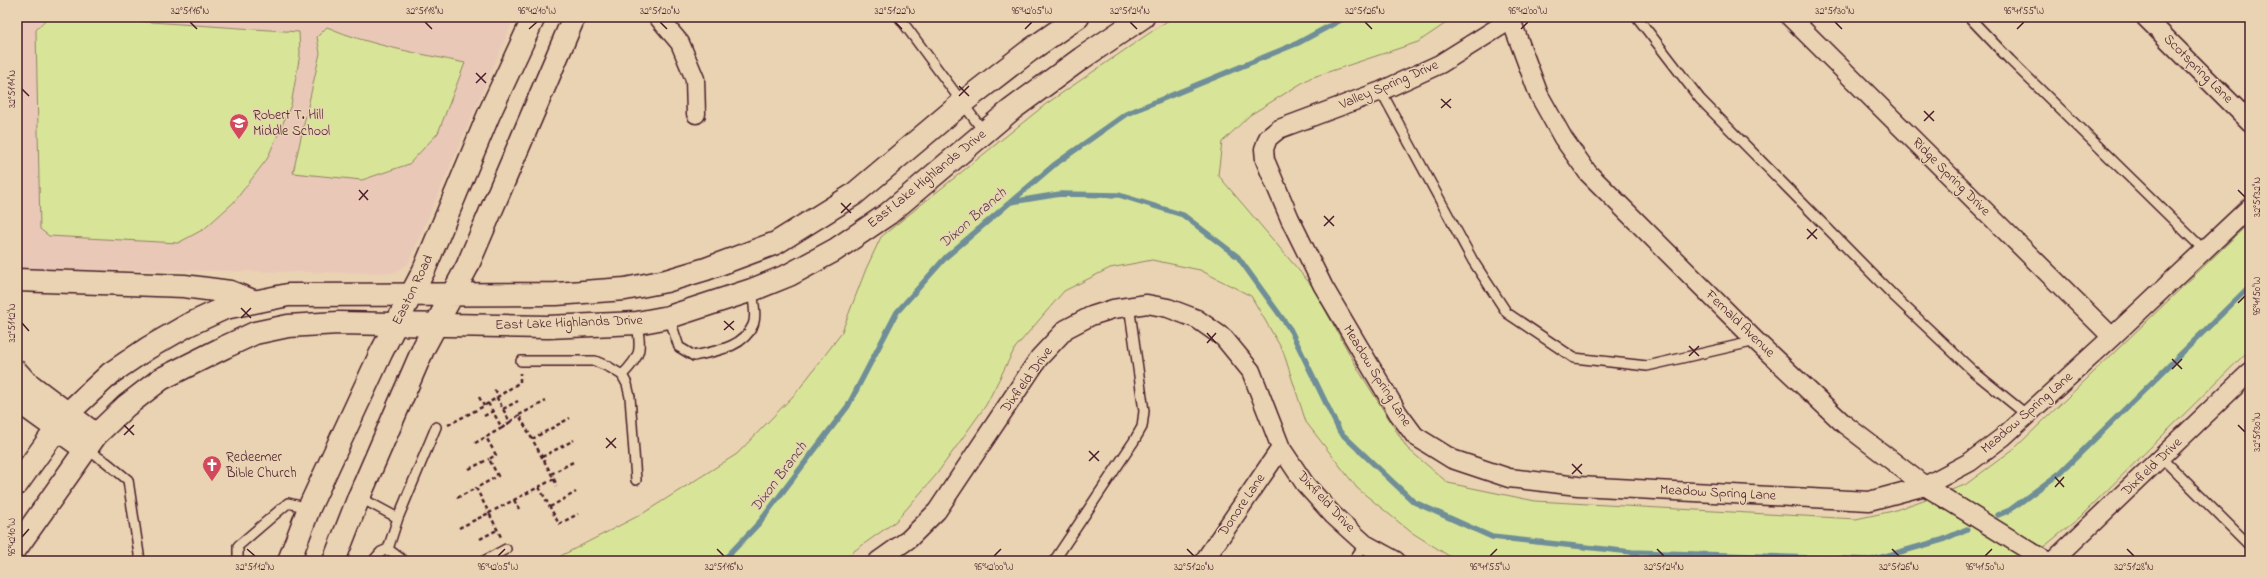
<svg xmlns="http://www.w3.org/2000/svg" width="2267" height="578" viewBox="0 0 2267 578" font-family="'Indie Flower',sans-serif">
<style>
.built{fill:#e9c8b8}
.green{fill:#d8e598;stroke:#918262}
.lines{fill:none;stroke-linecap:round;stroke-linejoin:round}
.stream{stroke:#6f8e97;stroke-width:5.5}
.lane-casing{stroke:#4a1f2b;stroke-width:12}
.street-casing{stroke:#4a1f2b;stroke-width:21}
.secondary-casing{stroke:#4a1f2b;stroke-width:25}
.path{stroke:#4a1f2b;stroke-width:2.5;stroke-dasharray:4 3;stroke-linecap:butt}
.lane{stroke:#ead3b3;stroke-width:9}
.street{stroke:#ead3b3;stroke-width:18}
.secondary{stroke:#ead3b3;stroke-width:22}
.ticks{fill:none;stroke:#4a1f2b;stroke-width:1.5}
.labels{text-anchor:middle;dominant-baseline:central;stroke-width:3;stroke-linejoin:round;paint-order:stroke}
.street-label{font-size:14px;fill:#4a1f2b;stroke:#ead3b3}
.poi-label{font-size:14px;fill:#4a1f2b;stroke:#ead3b3;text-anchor:start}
.water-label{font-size:15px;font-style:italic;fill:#533b46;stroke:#ead3b3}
.neatline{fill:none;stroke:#4a1f2b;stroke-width:1.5}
.ticks-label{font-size:10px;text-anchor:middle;fill:#4a1f2b}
</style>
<rect width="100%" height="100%" fill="#ead3b3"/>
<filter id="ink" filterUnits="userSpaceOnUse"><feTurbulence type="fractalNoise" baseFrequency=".025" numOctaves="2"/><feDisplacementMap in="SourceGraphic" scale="8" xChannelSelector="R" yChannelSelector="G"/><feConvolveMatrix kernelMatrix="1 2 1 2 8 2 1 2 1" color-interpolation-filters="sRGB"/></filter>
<g filter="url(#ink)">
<path class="built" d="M17 17H515L408 264 394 273 17 269Z"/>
<path class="green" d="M77 17 299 32 300 54 291 105 267 159 234 202 204 229 178 243 49 236 40 229 36 30 46 19Z
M1173 17H1455L1418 42 1310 78 1250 115 1222 142 1218 175 1312 286 1359 371 1407 448 1448 483 1535 501 1856 519 1893 511 1965 485 2015 448 2250 222V349L2079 518 2046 545 2020 561H1457L1411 532 1357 488 1306 422 1283 351 1251 296 1200 270 1152 260 1110 268 1064 291 1015 348 986 405 936 475 896 521 840 561H551L642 514 737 454 796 393 841 334 866 269 881 237 1046 104Z
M327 27C371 46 418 53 465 63L438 133 409 164 362 180 293 173 320 53 317 37Z"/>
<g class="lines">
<path class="stream" d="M1011 202 1060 194 1119 195 1183 215 1238 257 1290 329 1340 432 1414 502 1492 537 1632 552 1872 560 1942 540 1967 529
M1998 515 2010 510 2060 473 2250 286
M723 561 759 523 848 406 897 312 946 257 1054 165 1126 114 1298 43 1346 17"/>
<g class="lane-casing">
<path id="lane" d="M899 17 984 132
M1637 17 1700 99 1896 298 1974 372 2027 415
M1969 17 2010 60 2204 250
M1381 91 1473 261 1507 313 1574 358 1647 366 1756 341
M669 317 679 347 694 356C715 351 743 348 753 325 757 316 753 300 752 290
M521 361H595L609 367 622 375
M85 449 106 462 128 480 140 561
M2162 458 2250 546
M636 480 630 397 627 384 622 375C642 355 641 350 637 323
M359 497 398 518 436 427
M398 518 388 549 404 561
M238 561V546L288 503 309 508
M373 561 381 552 388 549
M484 561 506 549
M1054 561 1134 441 1142 427 1144 411 1129 305
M1353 561 1365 544"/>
</g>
<g class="street-casing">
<path id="street" d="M658 17 680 43 695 79 696 114
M1510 17 1539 95 1563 138 1588 173 1756 341 1844 424 1925 486 2046 561
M1515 17 1440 64 1381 91 1279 129 1268 138 1264 149 1265 160 1290 219 1323 286 1398 413 1415 436 1452 459 1509 478 1578 486 1869 501 1925 486 1970 462 2003 437 2112 337 2250 207
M1790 17 2112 337
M2145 17 2250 122
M878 561 909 539 937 511 1039 358 1066 329 1091 316 1113 309 1147 304 1168 308 1197 319 1224 338 1251 371 1281 448 1305 484 1333 515 1365 544 1396 561
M1204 561 1281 448
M2053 561 2250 372"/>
</g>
<g class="secondary-casing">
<path id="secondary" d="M17 280 184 286 230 292 253 301
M17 372 26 382 96 435
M17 400 85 449
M17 484 68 413 111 373 148 348 188 325 225 308 288 295 556 294 625 289 666 281 706 269 776 243 853 195 962 103 1029 51 1078 17
M17 547 96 435 126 406 161 379 225 347 255 333 288 326 338 323 548 327 637 323 669 317 752 290 789 275 835 250 888 214 1011 110 1082 58 1143 17
M289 561 309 508 381 353 424 270 489 114 534 17
M334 561 359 497 424 347 467 267 574 17"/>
</g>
<path class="path" d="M494 390 499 394
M479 397 484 406
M488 403 502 428 510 422 496 396
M503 409 518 401
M519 415 546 401
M484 416 493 411
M448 425 484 406 520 382V373
M502 428 486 437 496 455 489 459 498 476 476 488 489 513 554 479 519 415 510 422
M532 439 570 418
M475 443 486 437
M542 457 574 440
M469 469 489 459
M551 474 573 462
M554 479 557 486
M539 487 559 524 578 514
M457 498 476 488
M514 500 519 509
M550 507 576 492
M459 528 489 513 501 537
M480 539 497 530"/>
<use href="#lane" class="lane"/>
<use href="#street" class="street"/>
<use href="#secondary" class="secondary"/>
</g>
</g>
<path class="ticks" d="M190 22 197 29M425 22 432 29M660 22 667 29M895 22 902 29M1130 22 1137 29M1365 22 1372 29M1835 22 1842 29M529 29 537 22M1025 29 1032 22M1521 29 1528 22M2017 29 2024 22M476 73 486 83M476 83 486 73M959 86 969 96M22 89 29 96M959 96 969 86M1441 99 1451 108M1441 108 1451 99M1924 111 1934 121M1924 121 1934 111M359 190 368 200M2238 190 2245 197M359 200 368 190M841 203 851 213M841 213 851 203M1324 216 1334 226M1324 226 1334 216M1807 229 1817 239M1807 239 1817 229M2238 303 2245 296M241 308 251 318M241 318 251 308M724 321 734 330M22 323 29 331M724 330 734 321M1207 333 1216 343M1207 343 1216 333M1689 346 1699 356M1689 356 1699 346M2172 359 2182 369M2172 369 2182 359M124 425 134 435M2238 425 2245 432M124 435 134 425M606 438 616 448M606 448 616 438M1089 451 1099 461M1089 461 1099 451M1572 464 1582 474M1572 474 1582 464M2055 477 2064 487M2055 487 2064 477M22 537 29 529M247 549 255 556M717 549 724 556M1187 549 1194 556M1657 549 1664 556M1892 549 1899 556M2127 549 2134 556M498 556 505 549M994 556 1001 549M1490 556 1497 549M1985 556 1992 549"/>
<defs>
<g id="school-pin" transform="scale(1)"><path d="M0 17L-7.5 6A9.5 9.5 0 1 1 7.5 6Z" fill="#d1495b" stroke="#ead3b3"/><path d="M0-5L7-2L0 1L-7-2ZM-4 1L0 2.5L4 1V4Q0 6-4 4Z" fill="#fff"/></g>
<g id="church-pin" transform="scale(1)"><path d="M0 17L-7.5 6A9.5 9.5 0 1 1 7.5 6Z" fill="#d1495b" stroke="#ead3b3"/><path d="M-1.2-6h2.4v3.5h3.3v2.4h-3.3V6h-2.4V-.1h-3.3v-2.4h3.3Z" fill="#fff"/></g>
</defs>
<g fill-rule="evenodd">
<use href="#school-pin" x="239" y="123"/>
<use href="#church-pin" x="212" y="465"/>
</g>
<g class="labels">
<g class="street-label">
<text transform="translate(2198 69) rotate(45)">Scotspring Lane</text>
<text transform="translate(1389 85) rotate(-23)">Valley Spring Drive</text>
<text transform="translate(1951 177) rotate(45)">Ridge Spring Drive</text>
<text transform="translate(927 179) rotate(-39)">East Lake Highlands Drive</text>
<text transform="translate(413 290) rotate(-64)">Easton Road</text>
<text transform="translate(569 323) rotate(-2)">East Lake Highlands Drive</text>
<text transform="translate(1740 324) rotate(44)">Fernald Avenue</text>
<text transform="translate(1377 376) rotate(58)">Meadow Spring Lane</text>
<text transform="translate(1027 380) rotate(-54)">Dixfield Drive</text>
<text transform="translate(2027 413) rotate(-41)">Meadow Spring Lane</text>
<text transform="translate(2152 467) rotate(-44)">Dixfield Drive</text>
<text transform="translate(1718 493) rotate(3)">Meadow Spring Lane</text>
<text transform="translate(1326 502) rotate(47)">Dixfield Drive</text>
<text transform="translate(1242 505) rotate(-56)">Donore Lane</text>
</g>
<g class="poi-label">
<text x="253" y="115">Robert T. Hill<tspan x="253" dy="16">Middle School</tspan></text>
<text x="226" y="457">Redeemer<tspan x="226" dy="16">Bible Church</tspan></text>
</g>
<g class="water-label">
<text transform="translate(973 218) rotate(-41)">Dixon Branch</text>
<text transform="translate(779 477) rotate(-53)">Dixon Branch</text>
</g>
</g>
<rect width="2267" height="578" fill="none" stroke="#ead3b3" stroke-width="44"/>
<rect x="22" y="22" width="2223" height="534" class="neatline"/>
<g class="ticks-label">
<text x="190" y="14">32°51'16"N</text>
<text x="425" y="14">32°51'18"N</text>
<text x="537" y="14">96°42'10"W</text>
<text x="660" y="14">32°51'20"N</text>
<text x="895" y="14">32°51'22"N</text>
<text x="1032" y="14">96°42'05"W</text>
<text x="1130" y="14">32°51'24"N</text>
<text x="1365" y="14">32°51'26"N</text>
<text x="1528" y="14">96°42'00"W</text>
<text x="1835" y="14">32°51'30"N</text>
<text x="2024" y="14">96°41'55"W</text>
<text transform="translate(11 89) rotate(-90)" y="4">32°51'14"N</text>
<text transform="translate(2256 197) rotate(-90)" y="4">32°51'32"N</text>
<text transform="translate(2256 296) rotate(-90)" y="4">96°41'50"W</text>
<text transform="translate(11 323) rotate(-90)" y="4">32°51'12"N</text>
<text transform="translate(2256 432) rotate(-90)" y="4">32°51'30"N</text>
<text transform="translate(11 537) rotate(-90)" y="4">96°42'10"W</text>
<text x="255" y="570">32°51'12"N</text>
<text x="498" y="570">96°42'05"W</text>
<text x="724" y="570">32°51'16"N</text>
<text x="994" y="570">96°42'00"W</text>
<text x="1194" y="570">32°51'20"N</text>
<text x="1490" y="570">96°41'55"W</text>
<text x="1664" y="570">32°51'24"N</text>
<text x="1899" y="570">32°51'26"N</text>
<text x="1985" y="570">96°41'50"W</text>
<text x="2134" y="570">32°51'28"N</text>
</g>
</svg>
